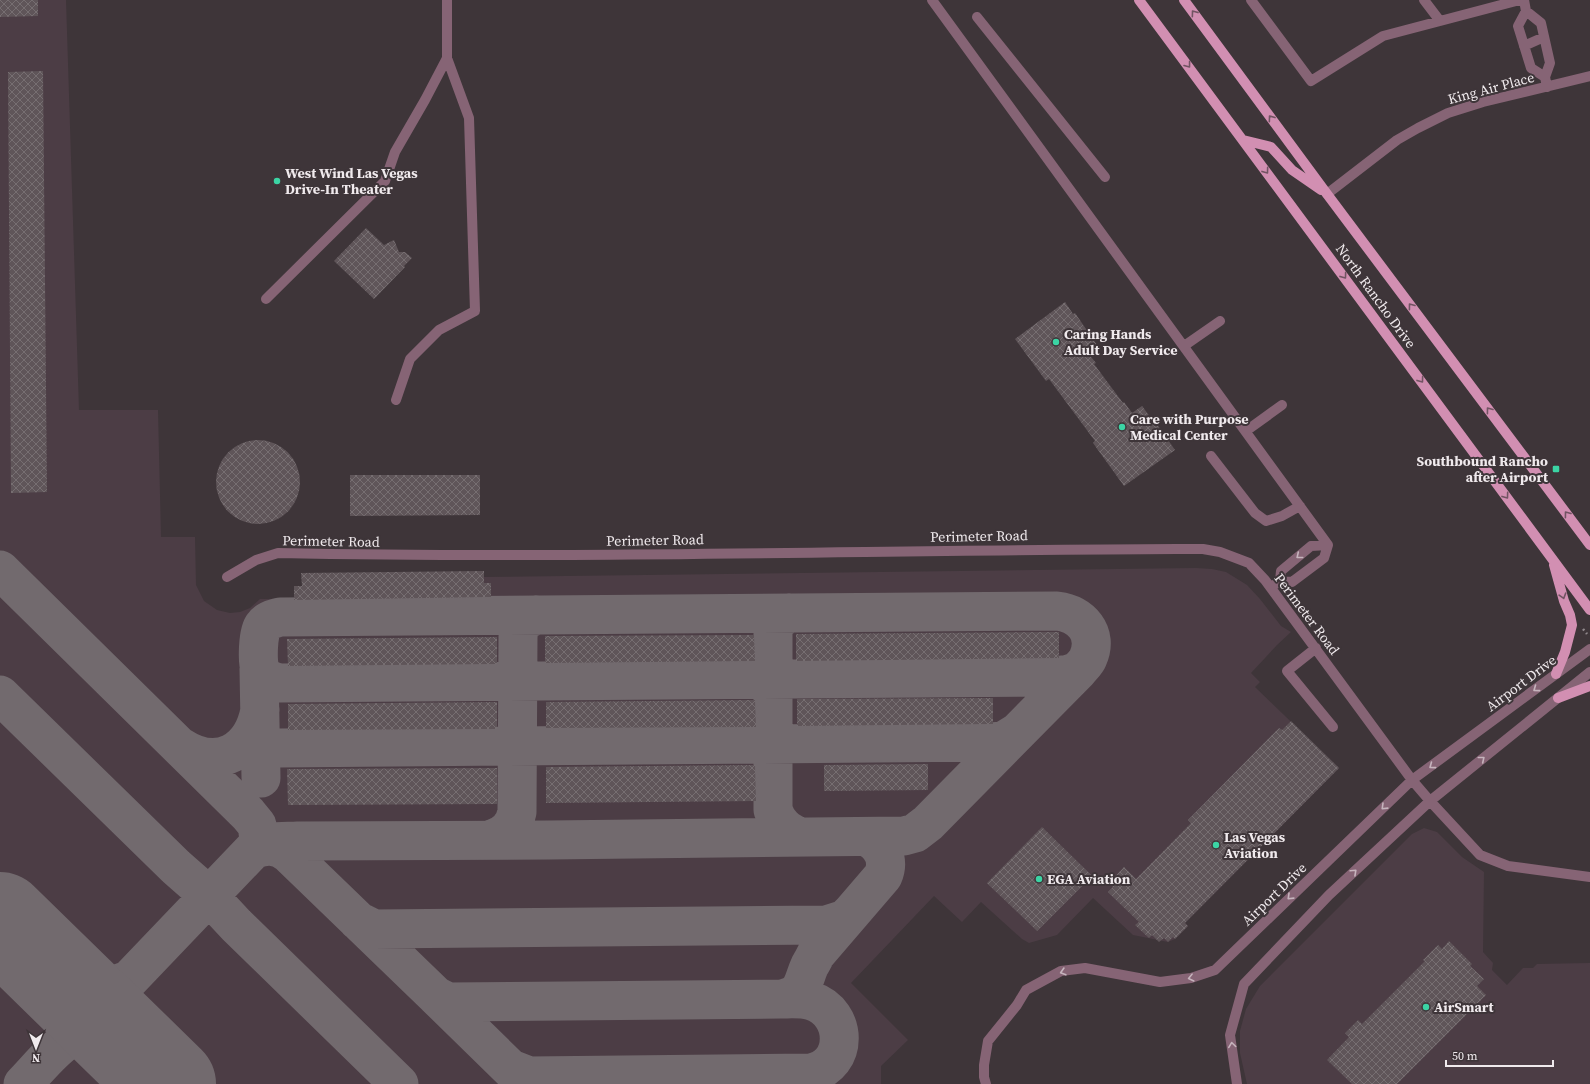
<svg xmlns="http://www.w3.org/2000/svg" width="1590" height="1084" viewBox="0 0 1590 1084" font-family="'Source Serif 4',serif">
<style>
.built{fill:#4c3d45}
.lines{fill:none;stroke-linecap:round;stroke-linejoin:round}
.taxiway{stroke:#726a6e;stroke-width:39}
.runway{stroke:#726a6e;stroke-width:96}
.building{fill:url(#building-cross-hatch)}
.path{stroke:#90888c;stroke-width:2.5;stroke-dasharray:2 3;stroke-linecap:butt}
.minor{stroke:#866475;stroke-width:10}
.major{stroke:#d28fb2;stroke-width:10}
.oneway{stroke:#725463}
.oneway2{stroke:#c6b4bd}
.poi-dot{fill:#3bd4a4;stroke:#3e3539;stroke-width:1.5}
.labels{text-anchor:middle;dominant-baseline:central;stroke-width:4;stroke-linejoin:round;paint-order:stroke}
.street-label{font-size:14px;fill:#f0eaed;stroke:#3e3539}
.poi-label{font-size:14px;font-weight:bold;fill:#f0eaed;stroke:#3e3539;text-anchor:start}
</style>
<defs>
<pattern id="building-cross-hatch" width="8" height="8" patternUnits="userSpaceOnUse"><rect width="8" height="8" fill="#5f5559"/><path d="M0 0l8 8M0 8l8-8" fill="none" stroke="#766e71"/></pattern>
</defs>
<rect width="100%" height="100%" fill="#3e3539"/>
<path class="built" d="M0 0H66L79 410H158L161 537H195L196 585 204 601 217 610 230 613 240 612 250 608 260 599 481 597V577L1196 568 1212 569 1226 572 1247 585 1260 599 1281 626 1291 632 1277 645 1251 673 1260 682 1255 687 1339 768 1185 923 1188 926 1175 939 1168 942 1133 935 1093 898 1057 935 1029 943 1022 939 981 902 962 922 934 896 851 983 908 1040 881 1066V1084H0Z
M1424 828 1437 832 1462 857 1484 872 1483 952 1493 963 1492 970 1507 985 1523 968H1533L1537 964 1590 963V1084H1247L1240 1053V1031L1246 1009 1260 986 1412 834Z"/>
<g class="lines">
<path class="taxiway" d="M0 570 248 814 257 825 259 839
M789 613C779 619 775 621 773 632V810C778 824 786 831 800 837
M259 669 261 778
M0 695 176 867 209 896 236 925 399 1084
M181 747C218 771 252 752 260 710
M261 765C262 755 269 749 279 748L991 742 1003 741 1016 733
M492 839C506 835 514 826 517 812L518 637C519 622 523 621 536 615
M259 848C270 844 281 847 289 854L436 996 448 1002 781 999C805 994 802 982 810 965 812 962 814 958 816 954L883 876C890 860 882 845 867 837
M358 921 374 929 826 925 845 919 852 912
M59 978C86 987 101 991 128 980
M436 996 526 1084
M132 1049C130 1041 126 1035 123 1028 116 1014 118 999 124 985L253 850C266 840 283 842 298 841L549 840 904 836 915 833 928 823 1078 671C1081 667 1086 663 1088 658 1099 633 1081 614 1057 611L280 617C273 619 267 620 263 626 258 632 257 662 260 669 262 678 272 681 280 683L1047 677 1069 674 1078 671
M511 1069 529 1076 811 1073C849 1065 848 1013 812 1001 803 998 791 999 781 999
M23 1084C45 1062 70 1023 106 1032 111 1033 117 1037 122 1040"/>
<path class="runway" d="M0 920 168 1084"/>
</g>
<path class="building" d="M0 0H38V16L0 17Z
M43 71 47 492 11 493 8 72Z
M366 228 384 245 394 240 399 252H405L412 258 404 266 405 267 374 299 334 261Z
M1065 302 1073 314 1075 313 1097 345 1087 352 1096 363 1094 364 1123 403 1124 402 1132 413 1142 406 1151 418 1152 417 1175 450 1124 486 1093 443 1095 441 1049 379 1046 381 1015 339Z
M216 482a42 42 0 1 1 84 0a42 42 0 1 1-84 0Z
M350 475H480V515L350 516Z
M484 571V583H491V597L294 600V586H302L301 573Z
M1059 632V658L796 661V634Z
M754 635 755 661 545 663V636Z
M497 637V664L288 666 287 639Z
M993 698V724L797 726V699Z
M755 700 756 727 546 728V702Z
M497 702V729L288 730V704Z
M1291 721 1339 768 1185 923 1188 926 1175 939 1173 937 1168 942 1164 938 1159 942 1152 935 1149 938 1135 925 1139 922 1108 892 1113 887 1109 883 1124 867 1136 879 1191 823 1188 820 1279 728 1282 730Z
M928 764V790L824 791V765Z
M755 765 756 801 546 803V767Z
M497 768V804L288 805 287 769Z
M1042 827 1092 876 1037 931 987 883Z
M1449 941 1472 964 1470 966 1484 979 1477 986 1486 995 1397 1084H1352L1327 1060 1349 1037 1345 1033 1358 1020 1362 1024 1425 961 1423 960 1438 945 1442 949Z"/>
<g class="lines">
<path class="path" d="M1583 629 1587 634"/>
<path class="minor" d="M932 0 1328 545
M1251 0 1311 81 1383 36 1520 0
M1424 0 1440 21
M1524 0 1526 11 1541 23 1550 63 1545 77 1547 87
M1526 11 1518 26 1531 68 1545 77
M977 17 1105 177
M1524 46 1544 37
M1327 194 1397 140 1418 128 1448 113 1483 102 1590 76
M266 299 385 181 395 152 425 100 447 58V0
M1184 346 1220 321
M396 400 410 359 439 330 475 311 469 118 447 58
M1246 431 1282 405
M1211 456 1255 513 1266 521 1282 516 1300 506
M227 577 256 560 278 553C578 559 878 550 1177 549H1203L1220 552 1249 563 1265 580 1412 780 1430 801 1480 855 1508 866 1590 877
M1280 581 1281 571 1311 546 1328 545
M1271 587 1280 581 1292 582 1324 558 1328 545
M1316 648 1287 671 1333 727
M986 1084 984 1077V1065L988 1041 1017 1005 1026 990 1061 971 1085 968 1160 982 1191 978 1215 970 1412 780 1590 649
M1237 1084 1230 1035 1244 984 1329 895 1430 801 1590 672"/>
<path class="major" d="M1139 0 1590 610
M1184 0 1327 194 1590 545
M1243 140 1271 147 1292 170 1321 190
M1554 565 1564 601 1570 615 1572 625 1565 652 1556 674
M1558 698 1590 686"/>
</g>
<defs><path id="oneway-chevron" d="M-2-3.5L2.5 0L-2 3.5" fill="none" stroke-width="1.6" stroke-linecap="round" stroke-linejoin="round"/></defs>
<g class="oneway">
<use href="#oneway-chevron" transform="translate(1194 13) rotate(-126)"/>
<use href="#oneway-chevron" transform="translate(1188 65) rotate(53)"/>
<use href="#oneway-chevron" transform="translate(1271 118) rotate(-126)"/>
<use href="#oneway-chevron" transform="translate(1266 171) rotate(54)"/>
<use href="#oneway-chevron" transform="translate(1344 276) rotate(54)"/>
<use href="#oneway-chevron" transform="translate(1411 306) rotate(-127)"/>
<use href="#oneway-chevron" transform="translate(1421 380) rotate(54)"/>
<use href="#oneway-chevron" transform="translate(1489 410) rotate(-127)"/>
<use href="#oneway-chevron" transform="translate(1506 496) rotate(54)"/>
<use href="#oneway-chevron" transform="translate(1567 514) rotate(-127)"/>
<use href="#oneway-chevron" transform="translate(1563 596) rotate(73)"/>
</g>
<g class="oneway2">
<use href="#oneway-chevron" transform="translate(1299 556) rotate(141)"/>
<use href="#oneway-chevron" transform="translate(1536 689) rotate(144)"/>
<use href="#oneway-chevron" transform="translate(1482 759) rotate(-39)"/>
<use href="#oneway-chevron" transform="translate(1432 766) rotate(143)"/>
<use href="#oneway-chevron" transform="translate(1384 807) rotate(136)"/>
<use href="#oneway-chevron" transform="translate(1354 872) rotate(-43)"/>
<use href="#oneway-chevron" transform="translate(1290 897) rotate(136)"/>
<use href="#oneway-chevron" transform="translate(1063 972) rotate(164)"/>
<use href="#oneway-chevron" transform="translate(1191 978) rotate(166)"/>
<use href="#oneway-chevron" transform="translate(1232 1045) rotate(-98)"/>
</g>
<g class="poi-dot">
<circle cx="277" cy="181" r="4"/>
<circle cx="1056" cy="342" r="4"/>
<circle cx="1122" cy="427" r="4"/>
<rect x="1552" y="465" width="8" height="8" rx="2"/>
<circle cx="1216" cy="845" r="4"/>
<circle cx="1039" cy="879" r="4"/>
<circle cx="1426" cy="1007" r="4"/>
</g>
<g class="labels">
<g class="street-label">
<text transform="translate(1491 88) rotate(-15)">King Air Place</text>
<text transform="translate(1376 296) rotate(54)">North Rancho Drive</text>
<text transform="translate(979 536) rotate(-1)">Perimeter Road</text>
<text transform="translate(655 540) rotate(-1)">Perimeter Road</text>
<text transform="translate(331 541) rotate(1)">Perimeter Road</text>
<text transform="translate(1307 614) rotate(53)">Perimeter Road</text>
<text transform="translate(1521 683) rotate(-37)">Airport Drive</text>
<text transform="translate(1274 894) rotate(-44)">Airport Drive</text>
</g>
<g class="poi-label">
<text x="285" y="173">West Wind Las Vegas<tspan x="285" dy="16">Drive-In Theater</tspan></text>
<text x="1064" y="334">Caring Hands<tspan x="1064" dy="16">Adult Day Service</tspan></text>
<text x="1130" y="419">Care with Purpose<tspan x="1130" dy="16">Medical Center</tspan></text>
<text x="1548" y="461" text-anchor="end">Southbound Rancho<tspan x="1548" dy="16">after Airport</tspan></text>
<text x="1224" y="837">Las Vegas<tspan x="1224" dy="16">Aviation</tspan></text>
<text x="1047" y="879">EGA Aviation</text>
<text x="1434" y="1007">AirSmart</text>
</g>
</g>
<g transform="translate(36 1048) rotate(180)" stroke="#3e3539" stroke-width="3" paint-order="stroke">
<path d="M0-3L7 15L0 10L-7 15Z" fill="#f0eaed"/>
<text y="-6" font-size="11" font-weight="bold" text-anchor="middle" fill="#f0eaed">N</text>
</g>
<path d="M1446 1060v6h107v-6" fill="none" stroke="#f0eaed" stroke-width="2"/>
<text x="1452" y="1060" font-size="12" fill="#f0eaed" stroke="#3e3539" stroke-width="3" paint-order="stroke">50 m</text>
</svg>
